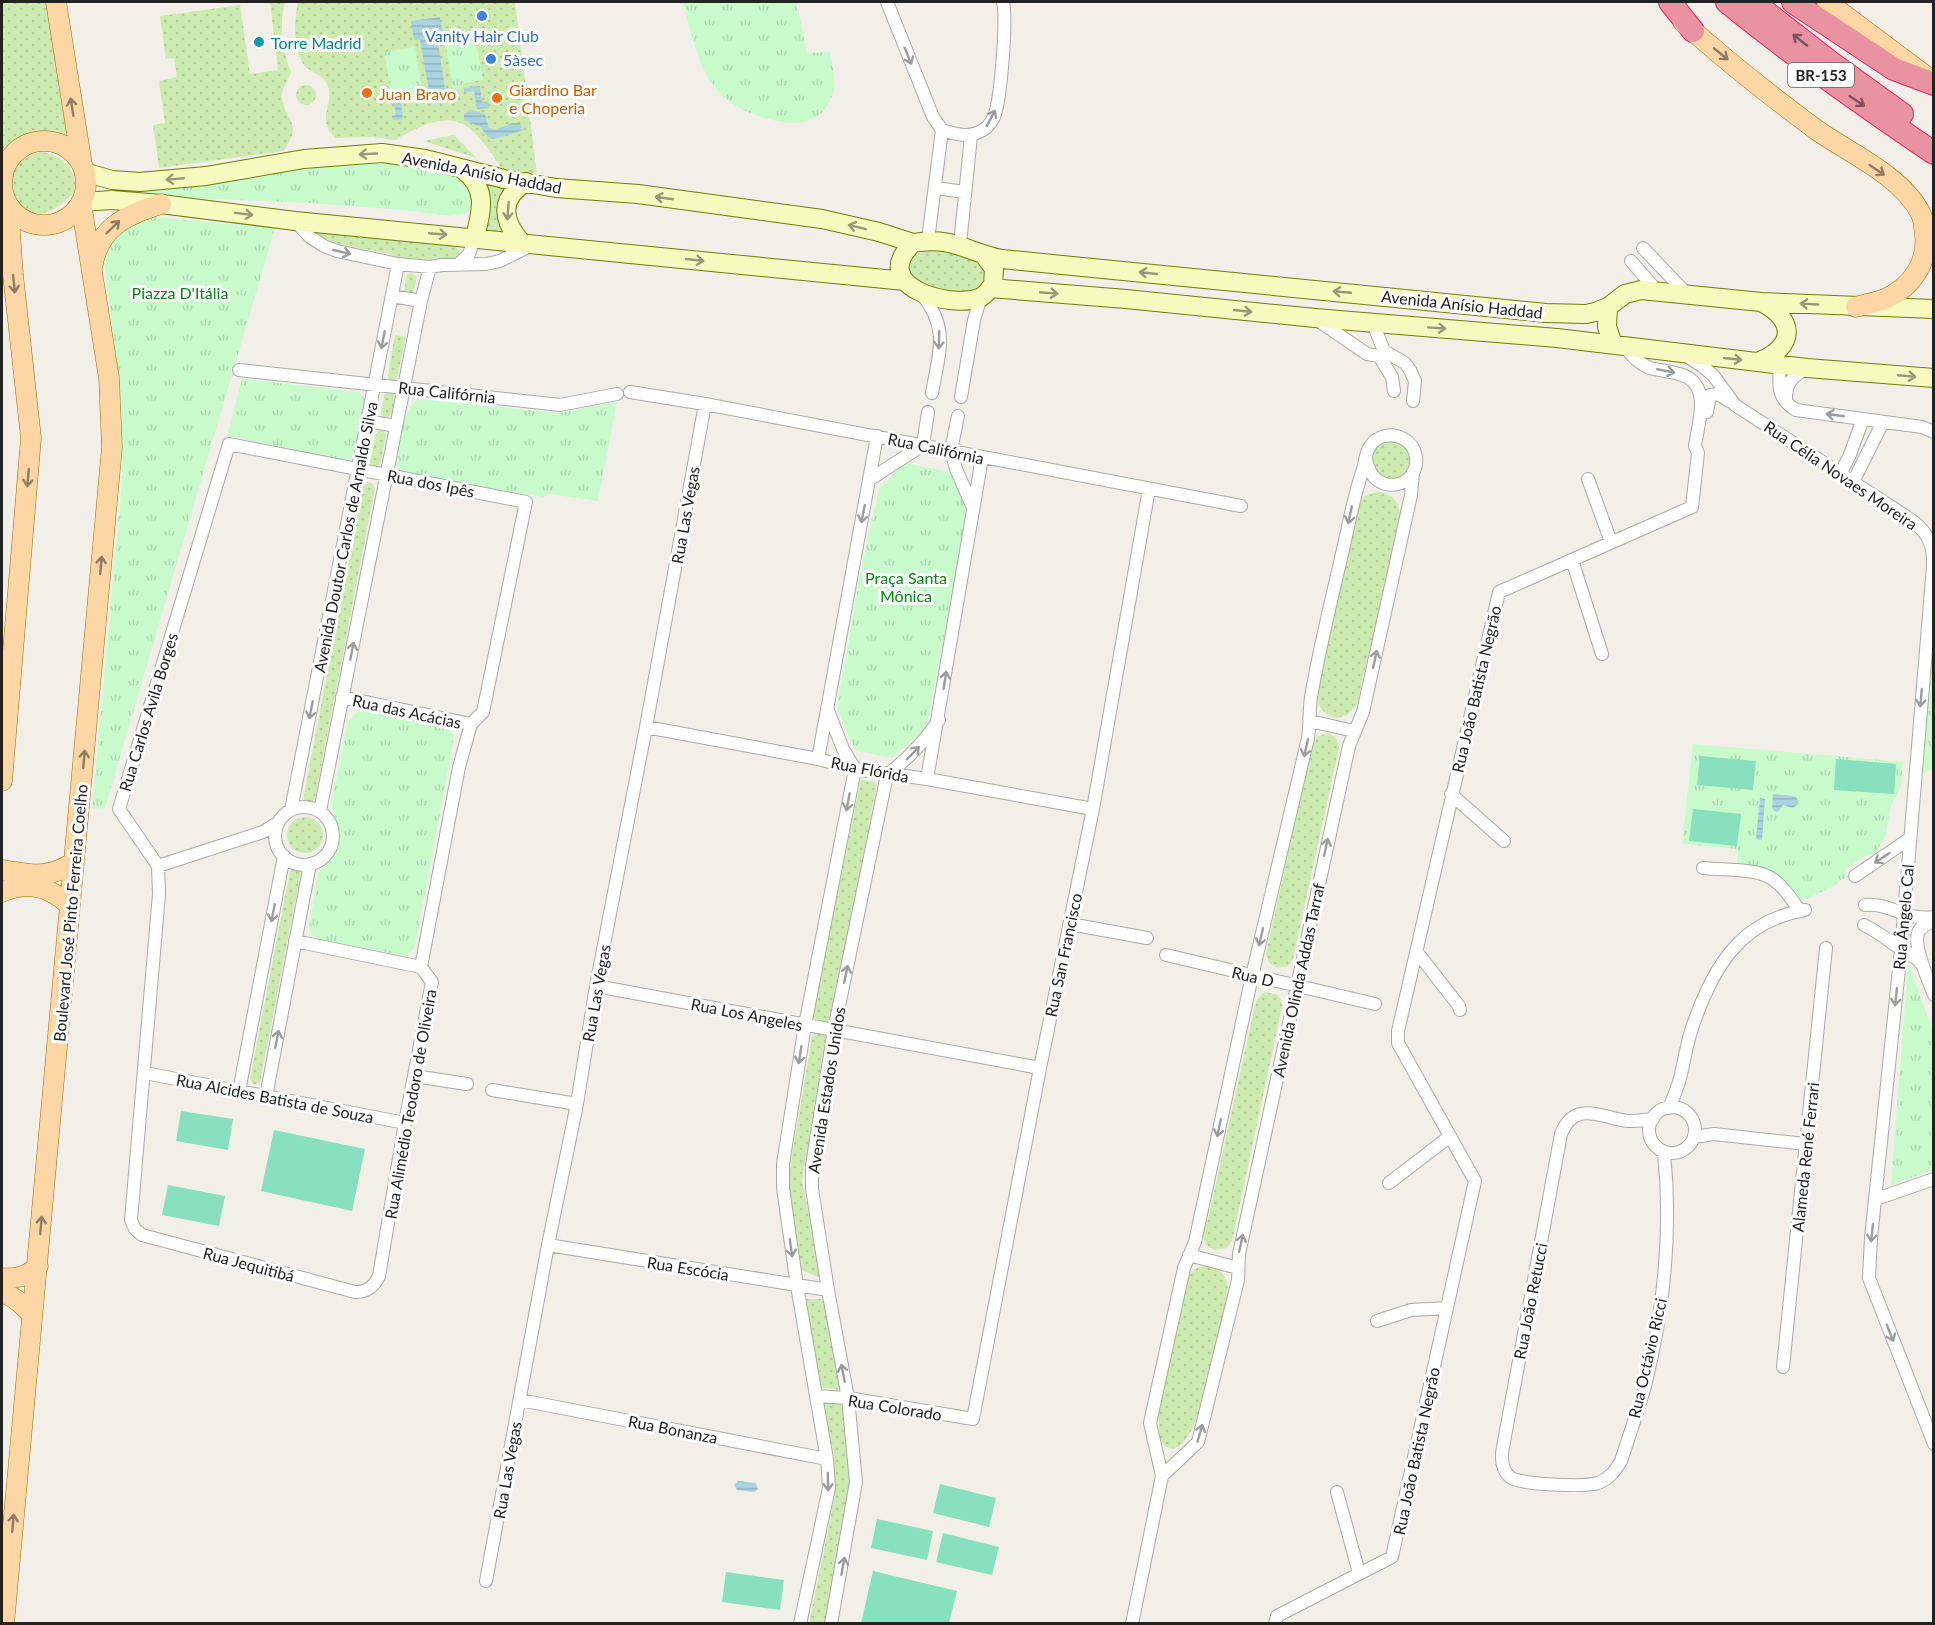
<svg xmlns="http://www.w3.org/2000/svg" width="1935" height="1625" viewBox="0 0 1935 1625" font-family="Lato,sans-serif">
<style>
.grass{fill:url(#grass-dots)}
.park{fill:url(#park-tufts)}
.pitch{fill:#88e0be}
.water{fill:url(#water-rules)}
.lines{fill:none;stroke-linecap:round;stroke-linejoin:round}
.street-casing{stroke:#a9a9a9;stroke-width:14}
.secondary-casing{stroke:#707d05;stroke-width:20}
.primary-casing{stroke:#a06b00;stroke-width:21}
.highway-casing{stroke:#dc2a67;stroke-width:24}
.street{stroke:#fff;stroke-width:12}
.secondary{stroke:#f7fabf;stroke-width:18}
.primary{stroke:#fcd6a4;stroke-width:20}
.highway{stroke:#e892a2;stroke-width:22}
.oneway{stroke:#7b545c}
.oneway2{stroke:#8f7c63}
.oneway3{stroke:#9c9c9c}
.oneway4{stroke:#979978}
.shop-dot{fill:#3f7fe0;stroke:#fff;stroke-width:2}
.culture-dot{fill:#0f9aa8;stroke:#fff;stroke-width:2}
.food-dot{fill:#e8710a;stroke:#fff;stroke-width:2}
.labels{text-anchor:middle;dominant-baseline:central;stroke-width:6;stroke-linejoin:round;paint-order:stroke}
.shield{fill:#fff;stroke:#646464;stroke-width:1.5}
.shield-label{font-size:15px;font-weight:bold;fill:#222}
.shop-label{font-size:16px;fill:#366cbe;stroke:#fff}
.culture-label{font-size:16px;fill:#0d838f;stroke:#fff;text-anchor:start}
.food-label{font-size:16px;fill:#c56008;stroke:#fff;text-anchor:start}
.street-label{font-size:16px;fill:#222;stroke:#fff}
.park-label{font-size:16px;fill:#0c8416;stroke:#fff}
</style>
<defs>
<pattern id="grass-dots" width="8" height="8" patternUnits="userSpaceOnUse" patternTransform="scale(1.5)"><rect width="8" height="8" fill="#cdebb0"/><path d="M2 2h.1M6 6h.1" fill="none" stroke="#b0c997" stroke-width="1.8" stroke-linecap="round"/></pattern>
<pattern id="park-tufts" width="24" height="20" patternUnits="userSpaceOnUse" patternTransform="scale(1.5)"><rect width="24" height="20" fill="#c8facc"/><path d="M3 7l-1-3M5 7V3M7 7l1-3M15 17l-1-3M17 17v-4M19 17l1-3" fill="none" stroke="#acd6af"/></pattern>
<pattern id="water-rules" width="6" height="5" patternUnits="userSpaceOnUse" patternTransform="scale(1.5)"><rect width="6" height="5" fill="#aad3df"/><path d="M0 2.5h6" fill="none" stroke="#92b5bf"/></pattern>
</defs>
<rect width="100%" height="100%" fill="#f2efe9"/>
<path class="grass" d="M2 2H48L68 144C42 130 27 137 2 149Z
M270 2H285C279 24 282 50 291 72 288 81 281 88 282 98 286 123 304 123 283 151L159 168 153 125 165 123 159 81 177 77 174 58 166 59 160 16 240 5 250 74 278 70Z
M298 2H515L537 174 502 168C492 155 482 138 469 128 447 110 415 128 395 140L373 137 335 138C315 117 335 106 328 86 324 75 315 75 307 68 292 55 294 19 298 2Z
M296 95a10 10 0 1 1 20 0a10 10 0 1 1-20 0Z
M454 135 476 158 424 141Z
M41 152C62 155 75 168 76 189 60 210 35 226 15 200 0 175 15 158 41 152Z
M483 181 510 187 509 234 482 229Z
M314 230 456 247 460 253 455 259 435 258 426 264 397 258 391 254 328 242 313 233Z
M936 249C953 253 980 254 986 274L981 286C965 296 924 290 912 275 909 272 909 267 908 262L915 254Z
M411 273 417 277 413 295 405 293 404 291 407 275Z
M395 335 406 337 397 378 393 381 389 379 388 375Z
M388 392 393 393 395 397 392 414 385 418 381 414 384 395Z
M379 431H384L386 436 380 464 377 467 372 466 370 462 376 434Z
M1372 460a19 19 0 1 1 38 0a19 19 0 1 1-38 0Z
M367 482 372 483 375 488 314 804 307 805 303 800 363 486Z
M1376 492C1391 492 1401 502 1400 518L1357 704 1347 715 1337 718 1327 715 1319 706 1317 694 1320 671 1357 506 1364 496Z
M1329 733 1337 739 1339 748 1293 959 1288 966 1277 968 1269 963 1266 954 1312 745 1318 736Z
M861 779 877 783 831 1026 811 1021Z
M287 835a18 18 0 1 1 36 0a18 18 0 1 1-36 0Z
M294 868 299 869 301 872 260 1082 254 1085 250 1079 290 871Z
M1266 992 1278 995 1282 1002V1007L1232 1241 1227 1248 1214 1250 1205 1244 1203 1234 1209 1215 1256 1001 1262 994Z
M813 1032 829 1033 802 1181 822 1279 802 1270 788 1179Z
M1206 1265C1220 1269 1227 1274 1228 1289 1223 1312 1201 1459 1169 1448 1159 1445 1159 1433 1159 1425 1157 1405 1164 1385 1168 1366 1175 1336 1181 1307 1188 1277L1195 1269Z
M805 1299H826L842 1390 817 1387Z
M844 1401 851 1483 827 1623 809 1624 835 1495 834 1453 821 1404Z"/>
<path class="park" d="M683 2H797L807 53 830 52C832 63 836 77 834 89 825 126 796 127 765 118 746 113 727 103 715 87 696 64 691 30 683 2Z
M475 36 483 80 463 83V88L453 89 445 41Z
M415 47 423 95 412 97 411 93 392 96 384 52Z
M362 164C390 164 452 162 470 184 474 188 475 196 476 202L468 213 450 216 403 210 312 203 192 198 141 194 142 189 241 180 298 169Z
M155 217 275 228 105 808 92 809 122 480V410L104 262C116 230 122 226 155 217Z
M242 379 359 392 366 401 354 455 349 460H343L227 436Z
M418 399 558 413 617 402 598 501 549 494 544 497 403 473 397 465C398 447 403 408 418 399Z
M904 463 950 472 968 511 926 729 891 758 855 750 837 709 862 565 879 489Z
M1933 661V769L1923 773 1932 662Z
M358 711H366L444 727 452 732 454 738 415 947 407 956 320 940 312 935 309 927 318 873 332 859 339 846 340 832 331 805 348 721Z
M1693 744 1903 762 1901 787 1891 805 1885 838 1875 853 1861 858 1845 870 1848 877 1838 881V884L1807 899 1797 898 1737 865 1738 849 1682 844Z
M1908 963 1933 1031V1170L1891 1185Z"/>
<path class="pitch" d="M1700 756 1756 761 1753 790 1697 785Z
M1836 759 1896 764 1894 794 1834 790Z
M1693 809 1741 814 1737 846 1689 841Z
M181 1111 233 1119 228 1150 176 1141Z
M274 1130 365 1149 352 1211 261 1191Z
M168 1185 225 1196 219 1226 162 1215Z
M940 1484 996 1498 989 1527 933 1513Z
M877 1519 933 1531 927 1560 871 1548Z
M943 1533 999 1547 992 1575 936 1562Z
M873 1571 957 1591 949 1623H861Z
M726 1572 784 1580 780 1610 722 1602Z"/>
<path class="water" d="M440 17 443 36 437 37 446 95 430 97 420 40H414L411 21Z
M480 86 482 102H488L489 108 477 109 474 91 464 92V88Z
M410 96 411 100 401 102 403 119 393 120 392 116 396 115 393 98Z
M472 110 485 114 489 128 496 130 512 123H520L522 130C519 132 498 138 492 139L485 134 481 127 464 120V113Z
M1773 794 1794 796 1797 798 1799 804 1792 808 1783 805 1778 812 1774 811 1772 808Z
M1760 798 1765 799 1762 840 1756 839Z
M738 1481 756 1483 758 1489 754 1492 737 1490 734 1485Z"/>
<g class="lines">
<g class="street-casing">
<path id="street" d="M887 2 933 117 942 130 928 240
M942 130C958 135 971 139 986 128 989 125 992 121 994 117 1001 99 1007 20 1003 2
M935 188 965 192
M295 221 310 237 324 246 337 251 398 264 430 267 442 265 486 264 500 261 532 245
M960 244 971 136
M1643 248 1686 293
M1631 261 1658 292
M458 265 469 254 475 237
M921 293C950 329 939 352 932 393
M392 296 421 301
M1316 319 1367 354 1379 356 1392 377 1394 391
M1373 323 1384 351 1405 363 1410 370 1415 381 1413 401
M1688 357 1702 366 1713 375 1735 405 1913 521C1929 534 1934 547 1933 567L1901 950 1871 1238 1869 1278 1934 1444
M1780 364C1779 385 1776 398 1796 410L1922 427 1934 432
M239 370 560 405 617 394
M630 392 705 404 1241 506
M961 397 974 320 981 297
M1786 400C1785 383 1793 376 1807 368
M1707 412 1710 395 1718 394 1729 401
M958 416 951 450 956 469 973 508
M367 421 396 426
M229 444 526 502 483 712 471 724 459 767 421 967 432 982 405 1123 379 1276C374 1287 367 1292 355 1292L142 1235 135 1229 131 1220 159 894 158 866 119 809Z
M1840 474 1849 457 1863 419
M1588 479 1611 542
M869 480 923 445 928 412
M1853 482 1883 422
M1572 560 1602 654
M342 697 471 724
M1310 721 1354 731
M646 727 818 759 855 769 927 779 1093 809
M818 759 877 436
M927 779 982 458
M1451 794 1504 841
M275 836a29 29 0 1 1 58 0a29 29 0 1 1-58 0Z
M291 810 398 264
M320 811 421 301 430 267
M158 866 263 832 279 822
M1703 868C1721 870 1746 869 1762 874 1779 879 1790 897 1800 911
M1855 876 1909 839
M1865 905C1892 903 1905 921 1934 917
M1934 921C1928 924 1920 926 1918 933 1913 945 1929 982 1934 995
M1070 924 1147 938
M1864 925C1877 931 1886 939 1898 947 1907 954 1915 954 1922 965
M295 941 421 967
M1417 952 1459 1006 1460 1010
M1166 955 1375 1004
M596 986 1040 1068
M145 1073 405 1123
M414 1076 467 1084
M492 1090 577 1104
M239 1091 284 856
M266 1097 310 864
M1649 1130a23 23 0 1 1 46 0a23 23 0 1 1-46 0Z
M1669 1108C1673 1099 1676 1091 1679 1082 1684 1064 1686 1046 1692 1028 1712 969 1739 921 1805 910
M1653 1119C1645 1120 1636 1121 1628 1121 1602 1118 1575 1099 1561 1134L1503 1447C1501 1457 1501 1469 1510 1477 1519 1485 1586 1487 1598 1483 1609 1479 1615 1471 1621 1461 1629 1436 1638 1411 1645 1386 1664 1310 1672 1230 1664 1152
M1694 1137 1714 1134 1806 1144
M1389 1183 1449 1137
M1876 1199 1934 1179
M548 1245 828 1290
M1189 1255 1238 1268
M1377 1321 1411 1310 1447 1308
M1783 1367 1826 948
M816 1396 848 1398 973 1419 1040 1068 1093 809 1149 489
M520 1400 827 1459
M1162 1476 1198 1442 1238 1280 1239 1254 1349 746 1363 712 1411 495 1413 472
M1337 1492 1359 1573
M486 1581 548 1245 577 1104 596 986 646 727 705 404
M800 1624 829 1488 827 1459 797 1286 783 1188V1164L805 1025 855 769 843 749 827 708
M831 1624 856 1482 848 1398 828 1290 812 1189V1165L834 1030 887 775C908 759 924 742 939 720
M1132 1624 1162 1476 1150 1423 1184 1268 1195 1242 1252 976 1308 738C1310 725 1309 711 1311 697 1320 644 1334 590 1346 536 1351 512 1356 489 1364 466 1365 460 1366 453 1369 448 1376 435 1392 432 1404 439 1411 443 1415 450 1416 457 1420 488 1373 499 1366 459
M1275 1624 1277 1616 1392 1557 1475 1181 1398 1043V1031L1499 592 1692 507 1698 453 1695 446C1697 432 1702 414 1701 400 1697 369 1671 374 1650 368 1639 364 1632 356 1625 347"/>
</g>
<g class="secondary-casing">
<path id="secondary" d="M462 169C488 188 482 209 475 237
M84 172 112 180 140 182 206 176 304 159 382 153 425 159 504 179 556 188 638 194 822 219 879 232 913 243
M2 173H4
M2 196H4
M81 202 112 200 161 204 295 221 905 281
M521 242C502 220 499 199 526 182
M984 255 994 269 993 285C989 290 985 296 979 298 949 309 868 286 913 243 954 236 966 252 1002 259L1546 313 1586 314 1595 312 1608 307 1625 294 1641 290 1761 302 1934 309
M990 288 1126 299 1315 318 1557 338 1807 368 1934 378
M1608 307 1607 327 1613 344
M1760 361C1796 346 1795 319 1761 302"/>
</g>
<g class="primary-casing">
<path id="primary" d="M56 2 82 165
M1827 2 1927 77
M1683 22C1725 60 1772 97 1818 131 1850 153 1903 177 1921 214 1924 220 1924 229 1925 236 1928 263 1911 287 1887 298 1878 302 1866 304 1856 307
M2 183a42 42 0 1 1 84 0a42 42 0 1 1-84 0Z
M92 268C98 228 125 215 161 204
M2 781 31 438 13 275 8 205
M2 870C30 874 48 880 74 862
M2 892C27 881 51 887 70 906
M2 1278C16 1279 27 1277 38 1266
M2 1292C15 1297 23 1304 32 1315
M4 1624 112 447 109 378 81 203"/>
</g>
<g class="highway-casing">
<path id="highway" d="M1670 2 1693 31
M1727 2C1793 56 1863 105 1934 153
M1753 2 1830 62 1902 114
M1793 2 1894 69 1934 84"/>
</g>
<use href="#street" class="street"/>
<use href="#secondary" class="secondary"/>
<use href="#primary" class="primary"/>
<use href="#highway" class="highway"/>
</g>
<defs><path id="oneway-shaft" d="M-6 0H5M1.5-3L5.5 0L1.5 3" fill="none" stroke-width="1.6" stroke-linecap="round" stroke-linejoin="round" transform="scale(1.5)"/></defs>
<g class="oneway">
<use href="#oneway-shaft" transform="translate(1800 40) rotate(-142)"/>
<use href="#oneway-shaft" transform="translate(1857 101) rotate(34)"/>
</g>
<g class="oneway2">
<use href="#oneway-shaft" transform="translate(1721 54) rotate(39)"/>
<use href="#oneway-shaft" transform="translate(72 107) rotate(-99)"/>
<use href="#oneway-shaft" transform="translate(1877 170) rotate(34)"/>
<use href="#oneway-shaft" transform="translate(113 227) rotate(-44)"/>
<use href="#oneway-shaft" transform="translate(14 284) rotate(84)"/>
<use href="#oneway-shaft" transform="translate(28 478) rotate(95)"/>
<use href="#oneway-shaft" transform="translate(101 565) rotate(-85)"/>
<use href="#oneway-shaft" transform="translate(84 759) rotate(-85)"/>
<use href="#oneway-shaft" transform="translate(41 1225) rotate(-85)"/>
<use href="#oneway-shaft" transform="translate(13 1523) rotate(-85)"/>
</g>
<g class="oneway3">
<use href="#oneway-shaft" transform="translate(908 56) rotate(68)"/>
<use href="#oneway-shaft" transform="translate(991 118) rotate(-62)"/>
<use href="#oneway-shaft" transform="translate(342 252) rotate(13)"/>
<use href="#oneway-shaft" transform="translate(383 340) rotate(101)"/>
<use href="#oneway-shaft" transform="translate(939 340) rotate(92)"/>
<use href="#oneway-shaft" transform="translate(1666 371) rotate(11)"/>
<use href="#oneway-shaft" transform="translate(1835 415) rotate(-172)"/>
<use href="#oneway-shaft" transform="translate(863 514) rotate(101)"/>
<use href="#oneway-shaft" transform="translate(1350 515) rotate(102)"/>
<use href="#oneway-shaft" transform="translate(352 651) rotate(-79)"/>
<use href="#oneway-shaft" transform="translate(1375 659) rotate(-78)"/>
<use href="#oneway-shaft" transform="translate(945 680) rotate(-81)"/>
<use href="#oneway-shaft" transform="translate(1921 698) rotate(95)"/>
<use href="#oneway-shaft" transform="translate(311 710) rotate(101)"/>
<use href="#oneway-shaft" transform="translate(1306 748) rotate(103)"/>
<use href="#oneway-shaft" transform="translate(913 753) rotate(-46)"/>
<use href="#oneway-shaft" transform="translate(848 802) rotate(101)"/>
<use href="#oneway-shaft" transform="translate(1326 847) rotate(-78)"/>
<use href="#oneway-shaft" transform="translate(1882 858) rotate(146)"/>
<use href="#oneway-shaft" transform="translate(273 913) rotate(101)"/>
<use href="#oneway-shaft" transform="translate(1261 937) rotate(103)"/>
<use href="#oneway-shaft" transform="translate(846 974) rotate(-78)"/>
<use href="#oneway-shaft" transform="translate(1896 997) rotate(96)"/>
<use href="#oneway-shaft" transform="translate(277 1039) rotate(-79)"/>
<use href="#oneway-shaft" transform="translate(800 1055) rotate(99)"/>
<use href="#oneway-shaft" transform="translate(1219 1128) rotate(102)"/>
<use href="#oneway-shaft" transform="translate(1872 1233) rotate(96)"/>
<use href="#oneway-shaft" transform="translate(1241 1243) rotate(-78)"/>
<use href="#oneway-shaft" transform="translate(791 1248) rotate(82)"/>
<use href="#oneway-shaft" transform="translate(1890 1333) rotate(69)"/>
<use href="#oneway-shaft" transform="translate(843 1373) rotate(-101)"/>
<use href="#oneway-shaft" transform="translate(1200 1433) rotate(-74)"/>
<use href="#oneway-shaft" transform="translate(828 1482) rotate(89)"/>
<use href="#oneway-shaft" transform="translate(843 1566) rotate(-80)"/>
</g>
<g class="oneway4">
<use href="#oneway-shaft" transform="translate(368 154) rotate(177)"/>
<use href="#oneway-shaft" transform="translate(175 179) rotate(175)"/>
<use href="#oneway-shaft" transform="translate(664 198) rotate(-172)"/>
<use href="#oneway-shaft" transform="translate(508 211) rotate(94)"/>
<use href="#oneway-shaft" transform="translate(244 214) rotate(7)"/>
<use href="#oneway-shaft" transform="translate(857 227) rotate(-166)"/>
<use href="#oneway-shaft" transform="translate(438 234) rotate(5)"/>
<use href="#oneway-shaft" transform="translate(695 260) rotate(6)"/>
<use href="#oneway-shaft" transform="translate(1148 273) rotate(-174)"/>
<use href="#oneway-shaft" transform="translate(1342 292) rotate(-175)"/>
<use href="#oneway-shaft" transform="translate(1049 293) rotate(5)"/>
<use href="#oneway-shaft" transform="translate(1809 304) rotate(-177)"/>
<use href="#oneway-shaft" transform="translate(1243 311) rotate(6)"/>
<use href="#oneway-shaft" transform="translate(1437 328) rotate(4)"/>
<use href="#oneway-shaft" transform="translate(1733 359) rotate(6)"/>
<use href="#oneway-shaft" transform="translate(1907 376) rotate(5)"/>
</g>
<g class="shop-dot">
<circle cx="482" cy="16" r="6"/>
<circle cx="491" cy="59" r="6"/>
</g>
<circle class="culture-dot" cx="259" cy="42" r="6"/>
<g class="food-dot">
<circle cx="367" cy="93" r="6"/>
<circle cx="497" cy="98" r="6"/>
</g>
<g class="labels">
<rect class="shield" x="1788" y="63" width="66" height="24" rx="4.5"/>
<g class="shield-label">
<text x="1821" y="75">BR-153</text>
</g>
<g class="shop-label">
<text x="482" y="35">Vanity Hair Club</text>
<text x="503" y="59" text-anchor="start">5àsec</text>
</g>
<g class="culture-label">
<text x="271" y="42">Torre Madrid</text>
</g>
<g class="food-label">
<text x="509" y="89">Giardino Bar<tspan x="509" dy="18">e Choperia</tspan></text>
<text x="379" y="93">Juan Bravo</text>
</g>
<g class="street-label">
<text transform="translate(482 172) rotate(11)">Avenida Anísio Haddad</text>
<text transform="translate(1462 304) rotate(6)">Avenida Anísio Haddad</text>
<text transform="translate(447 392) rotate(6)">Rua Califórnia</text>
<text transform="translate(936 448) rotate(12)">Rua Califórnia</text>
<text transform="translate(1841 475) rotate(34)">Rua Célia Novaes Moreira</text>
<text transform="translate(431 483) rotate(11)">Rua dos Ipês</text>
<text transform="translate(685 515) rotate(-80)">Rua Las Vegas</text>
<text transform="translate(345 537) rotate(-79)">Avenida Doutor Carlos de Arnaldo Silva</text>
<text transform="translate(1476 689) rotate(-77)">Rua João Batista Negrão</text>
<text transform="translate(407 711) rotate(12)">Rua das Acácias</text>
<text transform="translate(148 712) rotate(-73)">Rua Carlos Avila Borges</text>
<text transform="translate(870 769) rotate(11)">Rua Flórida</text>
<text transform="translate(70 913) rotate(-85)">Boulevard José Pinto Ferreira Coelho</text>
<text transform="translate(1903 917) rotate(-85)">Rua Ângelo Cal</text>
<text transform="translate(1063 955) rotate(-78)">Rua San Francisco</text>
<text transform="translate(1253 976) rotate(13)">Rua D</text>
<text transform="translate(1298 980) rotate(-78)">Avenida Olinda Addas Tarraf</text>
<text transform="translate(596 993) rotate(-80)">Rua Las Vegas</text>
<text transform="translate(747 1014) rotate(11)">Rua Los Angeles</text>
<text transform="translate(826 1090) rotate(-81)">Avenida Estados Unidos</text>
<text transform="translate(275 1098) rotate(11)">Rua Alcides Batista de Souza</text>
<text transform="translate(410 1104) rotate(-80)">Rua Alimédio Teodoro de Oliveira</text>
<text transform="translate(1805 1157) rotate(-84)">Alameda René Ferrari</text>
<text transform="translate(249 1264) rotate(15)">Rua Jequitibá</text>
<text transform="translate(688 1268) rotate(9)">Rua Escócia</text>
<text transform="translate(1530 1301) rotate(-79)">Rua João Retucci</text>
<text transform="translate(1647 1358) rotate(-77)">Rua Octávio Ricci</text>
<text transform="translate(895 1407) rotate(9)">Rua Colorado</text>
<text transform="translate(673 1429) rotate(11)">Rua Bonanza</text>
<text transform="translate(1416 1451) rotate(-78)">Rua João Batista Negrão</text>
<text transform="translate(507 1470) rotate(-80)">Rua Las Vegas</text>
</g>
<g class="park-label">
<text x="180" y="292">Piazza D'Itália</text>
<text x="906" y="577">Praça Santa<tspan x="906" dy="18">Mônica</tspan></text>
</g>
</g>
<rect width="1935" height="1625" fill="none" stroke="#222222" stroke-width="6"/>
</svg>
